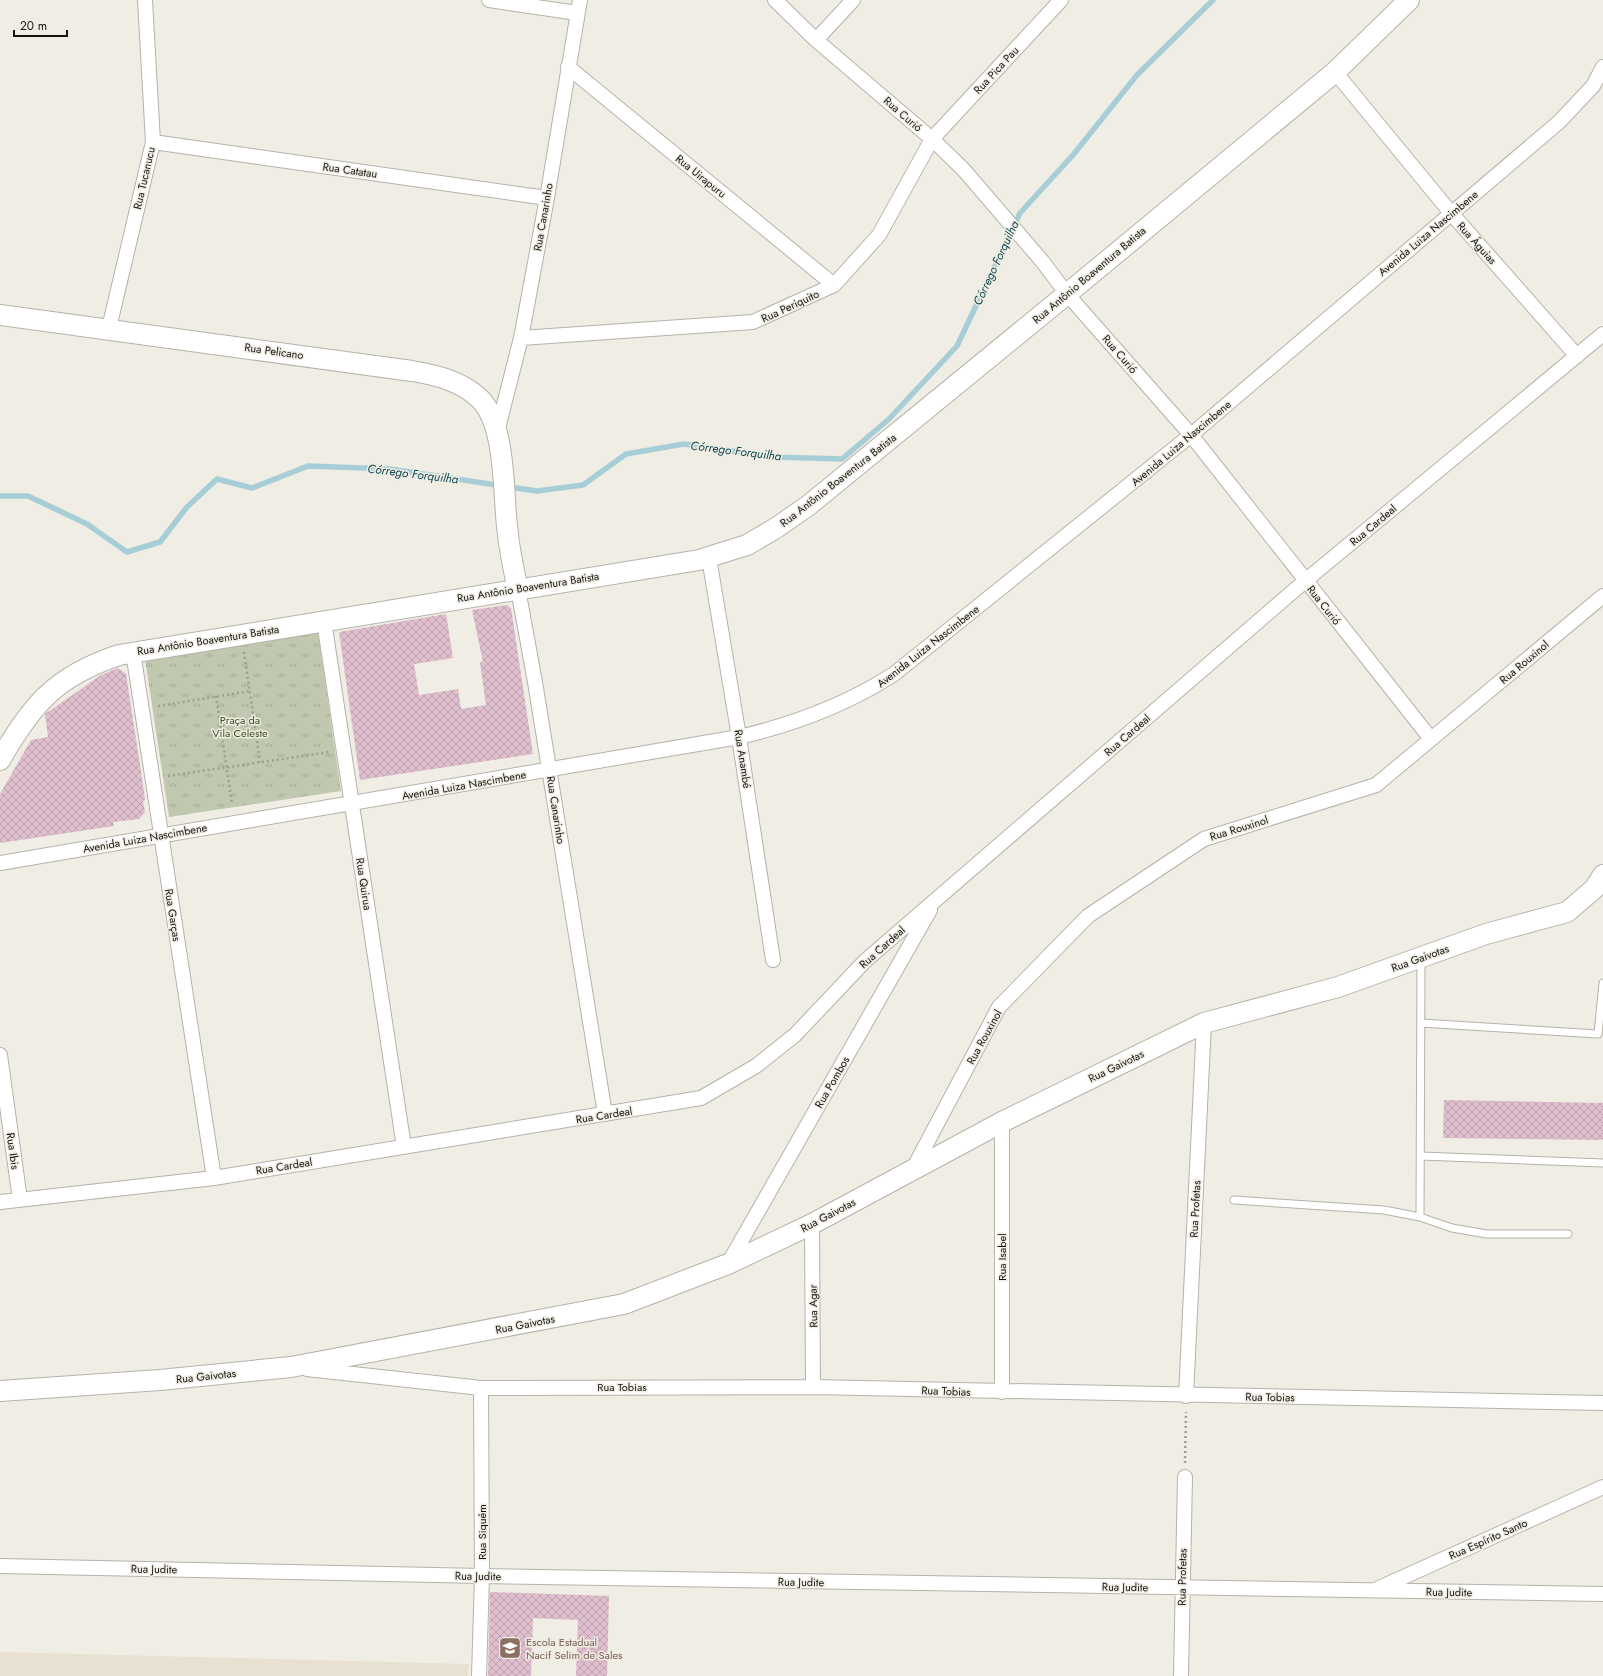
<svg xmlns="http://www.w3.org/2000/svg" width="1603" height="1676" viewBox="0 0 1603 1676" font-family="Jost,sans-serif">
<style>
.built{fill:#e8e1d2}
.park{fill:url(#park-tufts)}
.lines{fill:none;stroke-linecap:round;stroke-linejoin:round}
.stream{stroke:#a7ced6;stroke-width:5.5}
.building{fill:url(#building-cross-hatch)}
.lane-casing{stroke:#b5b2aa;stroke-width:9}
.street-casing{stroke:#b5b2aa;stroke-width:16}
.secondary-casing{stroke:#b5b2aa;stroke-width:22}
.path{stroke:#9f9d96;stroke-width:2.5;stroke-dasharray:2 3;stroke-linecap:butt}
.lane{stroke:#fff;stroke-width:7}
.street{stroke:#fff;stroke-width:14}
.secondary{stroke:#fff;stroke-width:20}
.labels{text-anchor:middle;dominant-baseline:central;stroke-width:3;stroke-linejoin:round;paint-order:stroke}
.street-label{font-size:11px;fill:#141310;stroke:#f0ede4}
.park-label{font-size:11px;fill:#3e4a1a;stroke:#f0ede4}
.education-label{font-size:11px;fill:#785e54;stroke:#f0ede4;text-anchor:start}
.water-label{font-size:12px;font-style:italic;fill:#0c4750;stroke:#f0ede4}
</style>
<defs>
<pattern id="park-tufts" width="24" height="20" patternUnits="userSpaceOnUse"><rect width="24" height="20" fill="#c0c8af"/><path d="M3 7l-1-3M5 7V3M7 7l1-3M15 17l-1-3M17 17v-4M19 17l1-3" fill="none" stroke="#a4ab96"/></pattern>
<pattern id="building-cross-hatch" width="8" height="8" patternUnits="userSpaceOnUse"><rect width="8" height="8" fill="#dfbecd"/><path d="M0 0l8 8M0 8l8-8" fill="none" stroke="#bea2af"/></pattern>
</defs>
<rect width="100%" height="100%" fill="#f0ede4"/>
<path class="built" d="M0 1652 469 1664 468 1676H0Z"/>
<path class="park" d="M318 633 341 791 169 817 145 659Z"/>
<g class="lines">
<path class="stream" d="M0 496H28L87 524 127 552 160 542 187 507 217 479 252 488 308 466 390 469 537 491 583 485 626 454 684 444 774 457 842 459 889 419 957 346 1020 213 1073 155 1137 75 1213 0"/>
</g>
<path class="building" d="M507 605 511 608 533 754 360 780 339 632 446 614 453 658 414 664 419 695 458 689 461 709 486 705 480 662H483L472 610Z
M118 668 126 674 142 778 145 800 143 801 145 812 139 819 113 822 114 826 0 843V794L31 740 48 737 45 714 101 675Z
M1444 1100 1603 1103V1140L1443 1138Z
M490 1592 609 1596 607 1676H576L578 1620 533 1618 531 1676H488Z"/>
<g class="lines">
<g class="lane-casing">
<path id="lane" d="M1421 1023 1598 1034 1603 983
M1421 1156 1603 1163
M1234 1200 1384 1210 1420 1217 1452 1228 1487 1234H1568
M1420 1217 1421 959"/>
</g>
<g class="street-casing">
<path id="street" d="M489 0 577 13
M775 0 816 40 932 139 963 169 1042 261 1067 294 1191 435 1431 739
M816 40 853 0
M568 67 834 285
M1335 72 1451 213 1577 356
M153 142 547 198
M109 328 153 142 145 0
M521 338 753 322 834 285 879 235 932 139 1061 0
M497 432 521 338 547 198 580 0
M709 558 739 737 773 960
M518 589 535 682 605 1114
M324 621 404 1147
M133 652 214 1178
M0 863 739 737C795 724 846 705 894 674L1191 435 1559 122 1593 86 1603 67
M0 1055 20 1200
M913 1169 999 1007 1088 916 1204 839 1376 785 1603 596
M0 1202 214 1178 701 1098 756 1066 795 1035 865 961 1305 581 1603 334
M812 1224 813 1387
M728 1264 930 910
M307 1369 481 1388 813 1387 1603 1403
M1002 1392V1122
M1186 1396 1204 1023
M0 1566 482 1576 1603 1594
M1377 1589 1603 1487
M479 1676 482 1576 481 1388
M1181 1676 1185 1477"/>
</g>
<g class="secondary-casing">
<path id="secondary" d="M0 315 412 371C436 375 461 381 479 398 506 423 503 491 507 526 509 547 513 568 518 589
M0 760C32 704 56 676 119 655L699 560 747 545 776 528 809 505 1067 294 1335 72 1409 0
M0 1391 160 1380 291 1367 624 1304 728 1264 812 1224 1002 1122 1204 1023 1338 987 1486 934 1567 912 1595 888 1603 875"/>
</g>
<path class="path" d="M244 652 260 762
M216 696 232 804
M158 706 250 691
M168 776 330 752
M1185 1463 1186 1412"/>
<use href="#lane" class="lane"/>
<use href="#street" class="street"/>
<use href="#secondary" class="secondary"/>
</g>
<defs>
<g id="school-square" transform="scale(1.15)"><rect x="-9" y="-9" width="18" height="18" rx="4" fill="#8d6e63" stroke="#f0ede4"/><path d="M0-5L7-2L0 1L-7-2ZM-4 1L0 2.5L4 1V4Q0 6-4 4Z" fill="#fff"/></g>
</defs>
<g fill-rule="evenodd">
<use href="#school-square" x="510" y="1648"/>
</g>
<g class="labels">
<g class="street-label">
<text transform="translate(996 70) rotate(-47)">Rua Pica Pau</text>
<text transform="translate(903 114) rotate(41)">Rua Curió</text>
<text transform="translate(350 170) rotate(8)">Rua Catatau</text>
<text transform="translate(701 176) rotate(39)">Rua Uirapuru</text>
<text transform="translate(144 178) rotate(-77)">Rua Tucanucu</text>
<text transform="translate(543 217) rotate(-80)">Rua Canarinho</text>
<text transform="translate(1428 233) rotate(-40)">Avenida Luiza Nascimbene</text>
<text transform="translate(1477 243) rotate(48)">Rua Águias</text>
<text transform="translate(1089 275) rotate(-40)">Rua Antônio Boaventura Batista</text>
<text transform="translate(790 306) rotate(-25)">Rua Periquito</text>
<text transform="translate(274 351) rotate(8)">Rua Pelicano</text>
<text transform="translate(1120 354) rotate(49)">Rua Curió</text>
<text transform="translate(1181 443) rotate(-40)">Avenida Luiza Nascimbene</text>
<text transform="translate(838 480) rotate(-38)">Rua Antônio Boaventura Batista</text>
<text transform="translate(1373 525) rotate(-40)">Rua Cardeal</text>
<text transform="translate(528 587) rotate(-9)">Rua Antônio Boaventura Batista</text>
<text transform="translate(1324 605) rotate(52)">Rua Curió</text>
<text transform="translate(208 640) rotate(-9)">Rua Antônio Boaventura Batista</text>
<text transform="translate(928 646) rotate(-38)">Avenida Luiza Nascimbene</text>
<text transform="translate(1524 662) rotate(-40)">Rua Rouxinol</text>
<text transform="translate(1127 735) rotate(-41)">Rua Cardeal</text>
<text transform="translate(743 759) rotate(81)">Rua Anambé</text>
<text transform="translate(464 785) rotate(-10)">Avenida Luiza Nascimbene</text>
<text transform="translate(556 810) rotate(81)">Rua Canarinho</text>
<text transform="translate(1239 828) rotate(-17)">Rua Rouxinol</text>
<text transform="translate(145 838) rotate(-10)">Avenida Luiza Nascimbene</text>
<text transform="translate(364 884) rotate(81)">Rua Quirua</text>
<text transform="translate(173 915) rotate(81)">Rua Garças</text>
<text transform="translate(882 947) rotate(-42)">Rua Cardeal</text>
<text transform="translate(1420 958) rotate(-20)">Rua Gaivotas</text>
<text transform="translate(984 1037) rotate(-61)">Rua Rouxinol</text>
<text transform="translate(1116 1066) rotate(-26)">Rua Gaivotas</text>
<text transform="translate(832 1082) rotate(-60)">Rua Pombos</text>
<text transform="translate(604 1115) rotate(-9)">Rua Cardeal</text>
<text transform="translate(13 1151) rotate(82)">Rua Ibis</text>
<text transform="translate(284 1166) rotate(-9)">Rua Cardeal</text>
<text transform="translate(1195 1209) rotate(-87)">Rua Profetas</text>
<text transform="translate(828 1215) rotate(-28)">Rua Gaivotas</text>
<text transform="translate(1002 1257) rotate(-90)">Rua Isabel</text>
<text transform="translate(813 1306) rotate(-91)">Rua Agar</text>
<text transform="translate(525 1324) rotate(-11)">Rua Gaivotas</text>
<text transform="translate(206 1376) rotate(-6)">Rua Gaivotas</text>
<text x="622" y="1387">Rua Tobias</text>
<text transform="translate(946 1391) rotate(2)">Rua Tobias</text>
<text transform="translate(1270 1397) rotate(1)">Rua Tobias</text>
<text transform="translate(482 1532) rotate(-90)">Rua Siquém</text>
<text transform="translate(1488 1539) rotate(-24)">Rua Espírito Santo</text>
<text transform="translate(154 1569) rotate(1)">Rua Judite</text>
<text transform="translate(478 1576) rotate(1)">Rua Judite</text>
<text transform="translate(1182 1577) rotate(-89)">Rua Profetas</text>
<text transform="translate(801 1582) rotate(1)">Rua Judite</text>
<text transform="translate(1125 1587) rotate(1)">Rua Judite</text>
<text transform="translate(1449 1592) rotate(1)">Rua Judite</text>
</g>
<g class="park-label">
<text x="240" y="720">Praça da<tspan x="240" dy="13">Vila Celeste</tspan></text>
</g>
<g class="education-label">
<text x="526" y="1642">Escola Estadual<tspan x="526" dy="13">Nacif Selim de Sales</tspan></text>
</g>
<g class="water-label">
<text transform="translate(996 263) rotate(-65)">Córrego Forquilha</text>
<text transform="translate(736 451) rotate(7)">Córrego Forquilha</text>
<text transform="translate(413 474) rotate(7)">Córrego Forquilha</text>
</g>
</g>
<path d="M14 30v6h53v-6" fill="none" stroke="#141310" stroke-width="2"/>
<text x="20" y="30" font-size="12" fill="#141310" stroke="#f0ede4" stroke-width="3" paint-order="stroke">20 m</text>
</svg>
